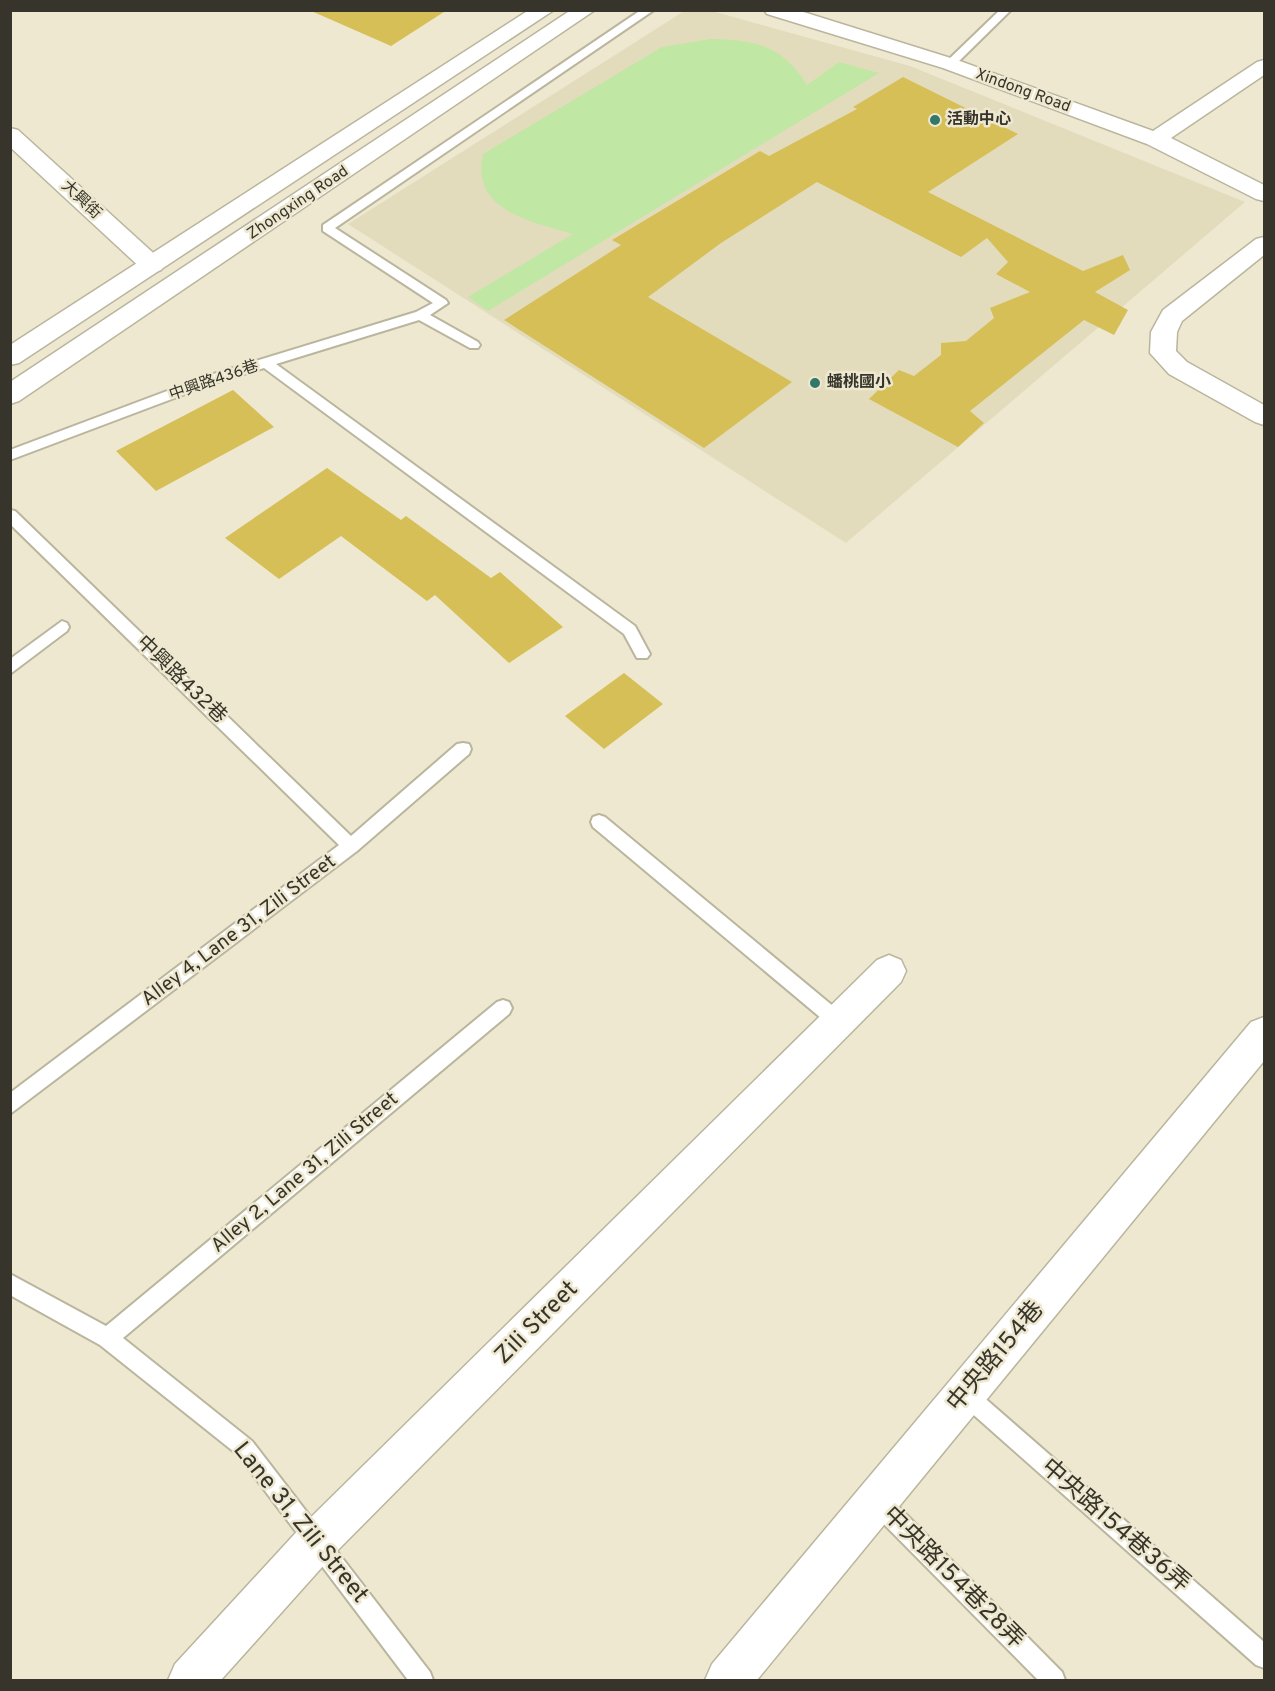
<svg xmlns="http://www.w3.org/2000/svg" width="1275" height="1691" viewBox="0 0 1275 1691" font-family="Overpass,'Noto Sans TC',sans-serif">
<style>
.built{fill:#e3dcbc}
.green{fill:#c1e7a4}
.building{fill:#d5bf56}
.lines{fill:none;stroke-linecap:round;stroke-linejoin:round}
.service-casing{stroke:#bab59d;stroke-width:4}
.minor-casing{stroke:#bab59d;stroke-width:3}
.tertiary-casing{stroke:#bab59d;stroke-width:3}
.service{fill:#fff;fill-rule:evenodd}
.minor{fill:#fff;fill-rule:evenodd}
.tertiary{fill:#fff;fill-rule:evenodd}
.poi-dot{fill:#347769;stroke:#ede8cf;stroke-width:2}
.labels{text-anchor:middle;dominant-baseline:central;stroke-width:5;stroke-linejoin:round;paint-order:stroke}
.far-street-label{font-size:16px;fill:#37352b;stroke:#ede8cf}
.far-poi-label{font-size:16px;font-weight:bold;fill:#37352b;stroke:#ede8cf;text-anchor:start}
.street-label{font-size:20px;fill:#37352b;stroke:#ede8cf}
.near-street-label{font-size:24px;fill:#37352b;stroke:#ede8cf}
</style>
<rect width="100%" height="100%" fill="#ede8cf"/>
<path class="built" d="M686 10 712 11 910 66 1245 202 846 543 348 224Z"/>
<path class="green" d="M711 39C755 40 783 45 807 85L839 62 879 73 488 311 468 297 573 234C532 222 470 211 483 154L662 47Z"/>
<path class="building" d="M309 10H447L391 46Z
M903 77 1018 134 928 192 1083 271 1123 255 1130 270 1095 292 1128 310 1114 335 1084 320 970 411 984 423 958 447 869 399 899 370 914 376 941 355V343L966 341 994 318 990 308 1030 292 996 274 1008 262 987 238 961 257 817 182 721 243 648 297 792 382 704 448 504 320 621 245 612 240 760 151 769 156 857 109 853 107Z
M233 390 274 427 156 491 116 451Z
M327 468 401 520 406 516 491 578 500 572 563 627 509 663 435 595 427 601 341 536 279 579 225 538Z
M624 673 663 704 604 749 565 716Z"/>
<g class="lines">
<g class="service-casing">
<path id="service" d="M641 10H654L335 228 446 300 448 303 430 315 478 342 480 345 478 348H470L419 320 276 364 635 626 650 654 647 658H637L624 634 264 368 217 382 10 460V450L207 376 416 312 433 303 323 231V225Z
M1000 10H1011L954 66H946V62Z
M10 510 15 511 351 836 457 744 463 743 469 744 471 749 469 754 357 851 10 1114V1093L339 845 10 524Z
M62 621 67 623 69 627 67 631 10 674V659Z
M599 815 605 817 845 1016 848 1022 845 1028 839 1030 833 1028 593 827 591 822 593 817Z
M503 1000 509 1002 512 1008 509 1014 123 1338 252 1441 430 1672 433 1680H408L238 1455 100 1345 10 1295V1274L106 1326 497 1002Z
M965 1384 972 1387 1264 1642V1668L1256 1665 958 1401 955 1394 958 1387Z
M877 1490 885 1493 1062 1672 1065 1680H1038L869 1509 866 1501 869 1493Z"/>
</g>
<g class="minor-casing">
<path id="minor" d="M764 10H797L957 60 1153 131 1257 62 1264 60V75L1171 138 1264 185V201L1256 199 1147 144 943 68 767 14Z
M10 128 18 130 161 260 164 265 161 270 152 273 143 270 10 147Z
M1264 237V255L1182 321 1177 332 1176 351 1187 362 1264 405V425L1255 422 1169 374 1150 353 1151 332 1163 310 1256 239Z
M889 955 901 960 906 971 901 982 332 1556 221 1680H168L175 1664 302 1526 877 960Z
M1264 1017V1061L757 1680H705L712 1664 1251 1022Z"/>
</g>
<g class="tertiary-casing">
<path id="tertiary" d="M529 10H554L19 363 10 365V345Z
M571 10H595L19 401 10 404V382Z"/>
</g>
<use href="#service" class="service"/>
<use href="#minor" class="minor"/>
<use href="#tertiary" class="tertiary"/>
</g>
<g class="poi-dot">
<circle cx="935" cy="120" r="6"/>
<circle cx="815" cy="383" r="6"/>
</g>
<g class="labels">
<g class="far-street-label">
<text transform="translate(1023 91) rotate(20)">Xindong Road</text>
<text transform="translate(81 200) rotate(43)">大興街</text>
<text transform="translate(298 203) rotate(-34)">Zhongxing Road</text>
<text transform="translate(214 381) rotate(-19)">中興路436巷</text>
</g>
<g class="far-poi-label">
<text x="947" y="120">活動中心</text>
<text x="827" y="383">蟠桃國小</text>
</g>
<g class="street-label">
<text transform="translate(181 680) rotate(44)">中興路432巷</text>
<text transform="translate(239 931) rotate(-37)">Alley 4, Lane 31, Zili Street</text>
<text transform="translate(305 1173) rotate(-40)">Alley 2, Lane 31, Zili Street</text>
</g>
<g class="near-street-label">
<text transform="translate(537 1323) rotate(-45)">Zili Street</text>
<text transform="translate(996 1357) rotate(-50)">中央路154巷</text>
<text transform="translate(300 1523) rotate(51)">Lane 31, Zili Street</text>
<text transform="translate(1115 1526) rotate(41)">中央路154巷36弄</text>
<text transform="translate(953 1578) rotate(45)">中央路154巷28弄</text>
</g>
</g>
<rect width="1275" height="1691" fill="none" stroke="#37352b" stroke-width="24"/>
</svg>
